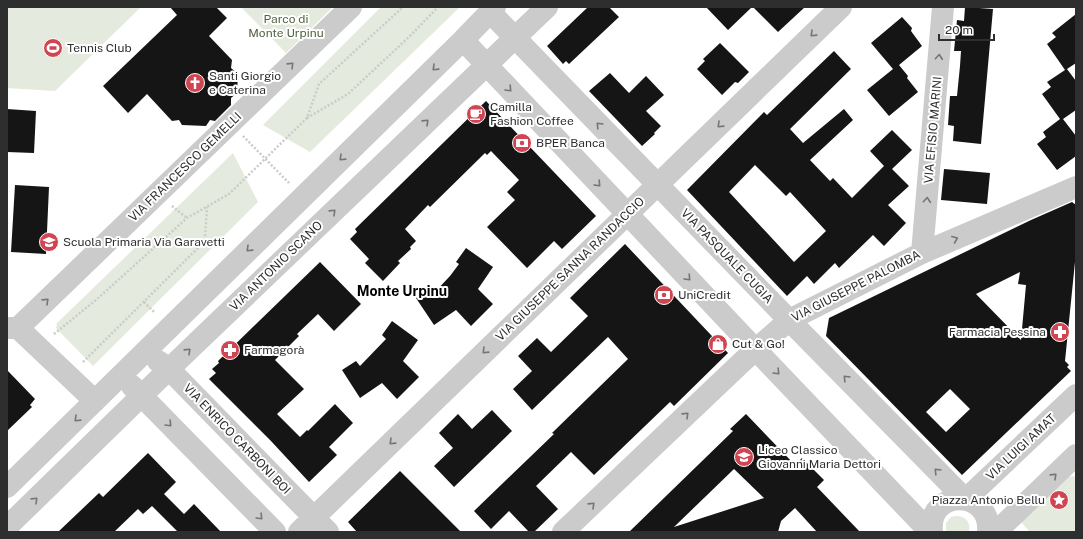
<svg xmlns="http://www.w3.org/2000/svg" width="1083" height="539" viewBox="0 0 1083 539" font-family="'Public Sans',sans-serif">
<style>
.green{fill:#e4eadd}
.building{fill:#151515;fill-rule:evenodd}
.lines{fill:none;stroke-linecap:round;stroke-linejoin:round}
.path{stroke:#cbcbcb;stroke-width:2.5;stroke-dasharray:2 2;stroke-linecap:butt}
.minor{stroke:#cbcbcb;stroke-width:22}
.oneway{stroke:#757575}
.labels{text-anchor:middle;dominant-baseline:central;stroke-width:4;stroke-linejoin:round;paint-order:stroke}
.park-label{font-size:12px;fill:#526441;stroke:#fff}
.poi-label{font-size:12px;fill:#2e2e2e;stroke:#fff;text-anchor:start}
.street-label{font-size:12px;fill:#2e2e2e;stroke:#fff}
.quarter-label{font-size:14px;font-weight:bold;fill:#000;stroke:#fff}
</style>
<rect width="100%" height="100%" fill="#fff"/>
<path class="green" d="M7 7H141L55 91 7 88Z
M241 7H333L286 53Z
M381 7H460L310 152 263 125Z
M233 153 258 202 93 366 56 328 57 323Z
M1072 476 1076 477V532H1030L1021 522 1065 478Z
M955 516C965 515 971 522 969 532H946V523L951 517Z"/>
<path class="building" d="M170 7H216L227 18 209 36 232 60 231 68 238 74 237 93 231 98V105L215 121 210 120 206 126 182 125 179 120 172 121 147 94 128 113 103 86 177 15Z
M588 7H609L619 17 569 64 566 61 563 64 547 46Z
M706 7H752L728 30Z
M753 7H805L778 32Z
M965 7 993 9 981 144 953 141 954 126 948 125 950 96H957L960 66 961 51H954L957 20 964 21Z
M1076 14V63L1067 69 1076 81V110L1063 119 1076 136V156L1057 170 1037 144 1046 137 1043 132 1060 119 1042 94 1051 87 1047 82 1065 70 1047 44 1056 37 1052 33Z
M902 17 912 28 911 31 922 46 899 65 908 76 907 78 918 92 889 116 867 90 893 69 871 43Z
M720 43 749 72 738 83 735 82 722 95 697 69 705 61 703 59Z
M834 51 851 69 790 129 803 143 844 109 853 120 810 160 830 181 833 178 852 198 884 166 870 151 892 130 912 150 892 169 909 186 888 205 906 223 884 246 873 235 839 268 835 263 814 284 807 276 787 296 687 190 764 112 767 115ZM755 165 786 196 790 192 826 231 794 262 729 192Z
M610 73 629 93 646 76 664 95 646 111 661 126 654 133 655 134 642 146 589 91Z
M486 101 596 216 562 249 554 241 527 268 487 227 515 200 507 192 519 180 491 151 487 155 485 153 430 207 428 205 405 229 416 241 410 247 411 249 398 261 400 263 383 281 365 263 369 259 350 239 357 232 355 229Z
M7 109 36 111 34 153 7 152Z
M944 169 990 173 987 204 941 200Z
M15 185 49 187 46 254 11 252Z
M1072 202 1076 205V252L1065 361 1069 365 1067 367 1071 371 962 475 826 336 829 318 1031 220ZM1020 272 1018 284 1026 285 1021 340 976 294ZM950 389 970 409 946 432 926 412Z
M625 244 728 353 674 406 670 402 594 475 571 452 536 486 558 509 534 532H529L509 511 491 529 474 511 554 434 552 433 628 359 608 337 532 410 513 389 532 371 518 356 537 338 551 352 588 316 570 298Z
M466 248 493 267 478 289 493 304 471 326 456 310 434 325 416 298 430 288 434 293 450 276 459 264 456 262Z
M320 262 361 304 334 331 318 314 297 334 299 336 275 360 304 389 277 414 300 437 307 430 308 431 335 404 353 423 329 447 337 455 309 482 271 441 209 379 216 373 212 369 219 363 218 361Z
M392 321 418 340 403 361 419 377 397 399 382 383 360 398 342 370 356 361 360 366 386 339 382 335Z
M7 370 35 399 30 405 32 407 7 431Z
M492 410 512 431 454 487 434 466 453 448 439 433 458 414 472 429Z
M746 414 795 465 802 458 824 480 817 487 860 532H817L795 508 781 521 778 532H629L733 431 730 429ZM734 469 764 498 674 527Z
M148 453 176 482 164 494 184 514 194 504 221 532H178L152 506 143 514 138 509 114 532H58L99 493 103 497Z
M400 471 461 532H357L348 522Z"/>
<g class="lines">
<path class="path" d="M307 118 348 94 409 37 438 7
M243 136 289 183
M172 206 187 218
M144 302 155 313
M54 334 96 300 187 218 229 194 307 118 319 84 403 7
M83 362 200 246 205 238 207 207"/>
<path class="minor" d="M490 12 789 320 965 499
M463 40 755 349 930 532
M922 253 943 7
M7 328H18L95 401
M18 328 351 7
M158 361 169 369 328 532
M132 386 275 532
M7 487 463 40 495 7
M966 499 1076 395
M7 527 169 369 547 7
M299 532 841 7
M563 532 742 362 789 320 922 253 1076 187
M932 532C927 488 992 489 988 532
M996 532 1076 455"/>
</g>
<defs><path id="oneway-chevron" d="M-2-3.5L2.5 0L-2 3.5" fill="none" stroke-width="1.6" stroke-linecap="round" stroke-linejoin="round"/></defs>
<g class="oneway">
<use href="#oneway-chevron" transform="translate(813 34) rotate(136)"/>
<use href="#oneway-chevron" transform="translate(939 57) rotate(-85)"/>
<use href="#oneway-chevron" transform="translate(291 65) rotate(-44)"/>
<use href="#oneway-chevron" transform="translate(435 68) rotate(136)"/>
<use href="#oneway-chevron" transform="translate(509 89) rotate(47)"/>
<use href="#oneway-chevron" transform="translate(426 122) rotate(-44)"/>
<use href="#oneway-chevron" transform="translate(599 125) rotate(-134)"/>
<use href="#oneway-chevron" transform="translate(720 125) rotate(136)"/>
<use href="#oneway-chevron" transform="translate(342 158) rotate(136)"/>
<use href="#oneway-chevron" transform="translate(598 184) rotate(47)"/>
<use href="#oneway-chevron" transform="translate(927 200) rotate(-85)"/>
<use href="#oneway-chevron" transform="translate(333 212) rotate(-44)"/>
<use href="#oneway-chevron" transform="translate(955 239) rotate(-23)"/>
<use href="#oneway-chevron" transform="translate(249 249) rotate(136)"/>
<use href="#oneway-chevron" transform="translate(688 278) rotate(47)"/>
<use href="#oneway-chevron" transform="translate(46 301) rotate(-44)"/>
<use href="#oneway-chevron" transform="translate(188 351) rotate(-44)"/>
<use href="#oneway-chevron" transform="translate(485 351) rotate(136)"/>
<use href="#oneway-chevron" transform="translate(777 372) rotate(46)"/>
<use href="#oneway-chevron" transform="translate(846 378) rotate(-134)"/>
<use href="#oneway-chevron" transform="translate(686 415) rotate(-44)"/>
<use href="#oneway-chevron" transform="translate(77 419) rotate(136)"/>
<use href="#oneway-chevron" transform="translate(169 424) rotate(46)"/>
<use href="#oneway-chevron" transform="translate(392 442) rotate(136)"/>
<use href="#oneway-chevron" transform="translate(937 471) rotate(-134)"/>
<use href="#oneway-chevron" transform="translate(1054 476) rotate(-44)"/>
<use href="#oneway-chevron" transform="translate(35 500) rotate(-44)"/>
<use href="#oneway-chevron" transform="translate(592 505) rotate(-44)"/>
<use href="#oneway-chevron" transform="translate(260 517) rotate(46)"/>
</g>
<defs>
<g id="stadium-disc" transform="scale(1)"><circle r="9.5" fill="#d04552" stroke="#fff"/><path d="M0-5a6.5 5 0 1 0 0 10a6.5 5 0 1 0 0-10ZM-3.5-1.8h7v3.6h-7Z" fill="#fff"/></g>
<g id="church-disc" transform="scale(1)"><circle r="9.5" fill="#d04552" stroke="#fff"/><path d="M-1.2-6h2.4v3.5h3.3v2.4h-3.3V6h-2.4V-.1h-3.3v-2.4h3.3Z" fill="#fff"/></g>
<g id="cafe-disc" transform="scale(1)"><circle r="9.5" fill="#d04552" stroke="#fff"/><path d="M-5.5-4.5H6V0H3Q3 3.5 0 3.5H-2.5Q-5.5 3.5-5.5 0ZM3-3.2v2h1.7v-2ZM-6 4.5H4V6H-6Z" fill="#fff"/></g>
<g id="bank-disc" transform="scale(1)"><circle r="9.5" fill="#d04552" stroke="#fff"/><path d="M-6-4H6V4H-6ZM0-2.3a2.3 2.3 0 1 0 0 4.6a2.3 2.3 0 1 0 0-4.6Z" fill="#fff"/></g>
<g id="school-disc" transform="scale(1)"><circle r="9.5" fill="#d04552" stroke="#fff"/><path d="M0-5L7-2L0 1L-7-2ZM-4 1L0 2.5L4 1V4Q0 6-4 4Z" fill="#fff"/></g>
<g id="pharmacy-disc" transform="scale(1)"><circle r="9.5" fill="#d04552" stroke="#fff"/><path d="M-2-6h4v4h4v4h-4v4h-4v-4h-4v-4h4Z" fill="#fff"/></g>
<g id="shop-disc" transform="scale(1)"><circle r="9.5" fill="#d04552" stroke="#fff"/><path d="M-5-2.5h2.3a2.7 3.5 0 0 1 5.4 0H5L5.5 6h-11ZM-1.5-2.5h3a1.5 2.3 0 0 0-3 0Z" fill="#fff"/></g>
<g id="sight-disc" transform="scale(1)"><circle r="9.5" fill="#d04552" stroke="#fff"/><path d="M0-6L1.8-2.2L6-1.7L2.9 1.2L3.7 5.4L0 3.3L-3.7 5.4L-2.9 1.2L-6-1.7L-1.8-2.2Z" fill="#fff"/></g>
</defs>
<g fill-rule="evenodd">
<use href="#stadium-disc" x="53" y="48"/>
<use href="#church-disc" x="195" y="83"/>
<use href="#cafe-disc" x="476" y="114"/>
<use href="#bank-disc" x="522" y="143"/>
<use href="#school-disc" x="49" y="242"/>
<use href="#bank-disc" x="664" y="295"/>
<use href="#pharmacy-disc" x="1060" y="332"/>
<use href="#shop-disc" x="718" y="344"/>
<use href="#pharmacy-disc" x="230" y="350"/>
<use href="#school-disc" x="744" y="457"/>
<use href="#sight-disc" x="1059" y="500"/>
</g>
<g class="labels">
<g class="park-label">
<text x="286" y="19">Parco di<tspan x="286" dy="14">Monte Urpinu</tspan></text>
</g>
<g class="poi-label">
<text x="67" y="48">Tennis Club</text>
<text x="209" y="76">Santi Giorgio<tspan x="209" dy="14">e Caterina</tspan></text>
<text x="490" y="107">Camilla<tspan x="490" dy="14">Fashion Coffee</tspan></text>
<text x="536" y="143">BPER Banca</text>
<text x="63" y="242">Scuola Primaria Via Garavetti</text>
<text x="678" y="295">UniCredit</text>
<text x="1046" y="332" text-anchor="end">Farmacia Pessina</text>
<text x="732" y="344">Cut &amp; Go!</text>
<text x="244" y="350">Farmagorà</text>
<text x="758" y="450">Liceo Classico<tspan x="758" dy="14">Giovanni Maria Dettori</tspan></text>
<text x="1045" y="500" text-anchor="end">Piazza Antonio Bellu</text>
</g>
<g class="street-label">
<text transform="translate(933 130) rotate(-85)">VIA EFISIO MARINI</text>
<text transform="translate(185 167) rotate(-44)">VIA FRANCESCO GEMELLI</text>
<text transform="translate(727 256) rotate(46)">VIA PASQUALE CUGIA</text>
<text transform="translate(276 266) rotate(-44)">VIA ANTONIO SCANO</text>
<text transform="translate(570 269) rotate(-44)">VIA GIUSEPPE SANNA RANDACCIO</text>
<text transform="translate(856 286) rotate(-27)">VIA GIUSEPPE PALOMBA</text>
<text transform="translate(237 439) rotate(46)">VIA ENRICO CARBONI BOI</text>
<text transform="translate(1021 447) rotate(-43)">VIA LUIGI AMAT</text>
</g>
<g class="quarter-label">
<text x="402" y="291">Monte Urpinu</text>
</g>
</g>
<rect width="1083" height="539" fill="none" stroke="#2e2e2e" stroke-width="16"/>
<path d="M939 34v6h55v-6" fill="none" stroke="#2e2e2e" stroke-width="2"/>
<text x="945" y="34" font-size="12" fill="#2e2e2e" stroke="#ffffff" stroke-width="3" paint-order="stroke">20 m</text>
</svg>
